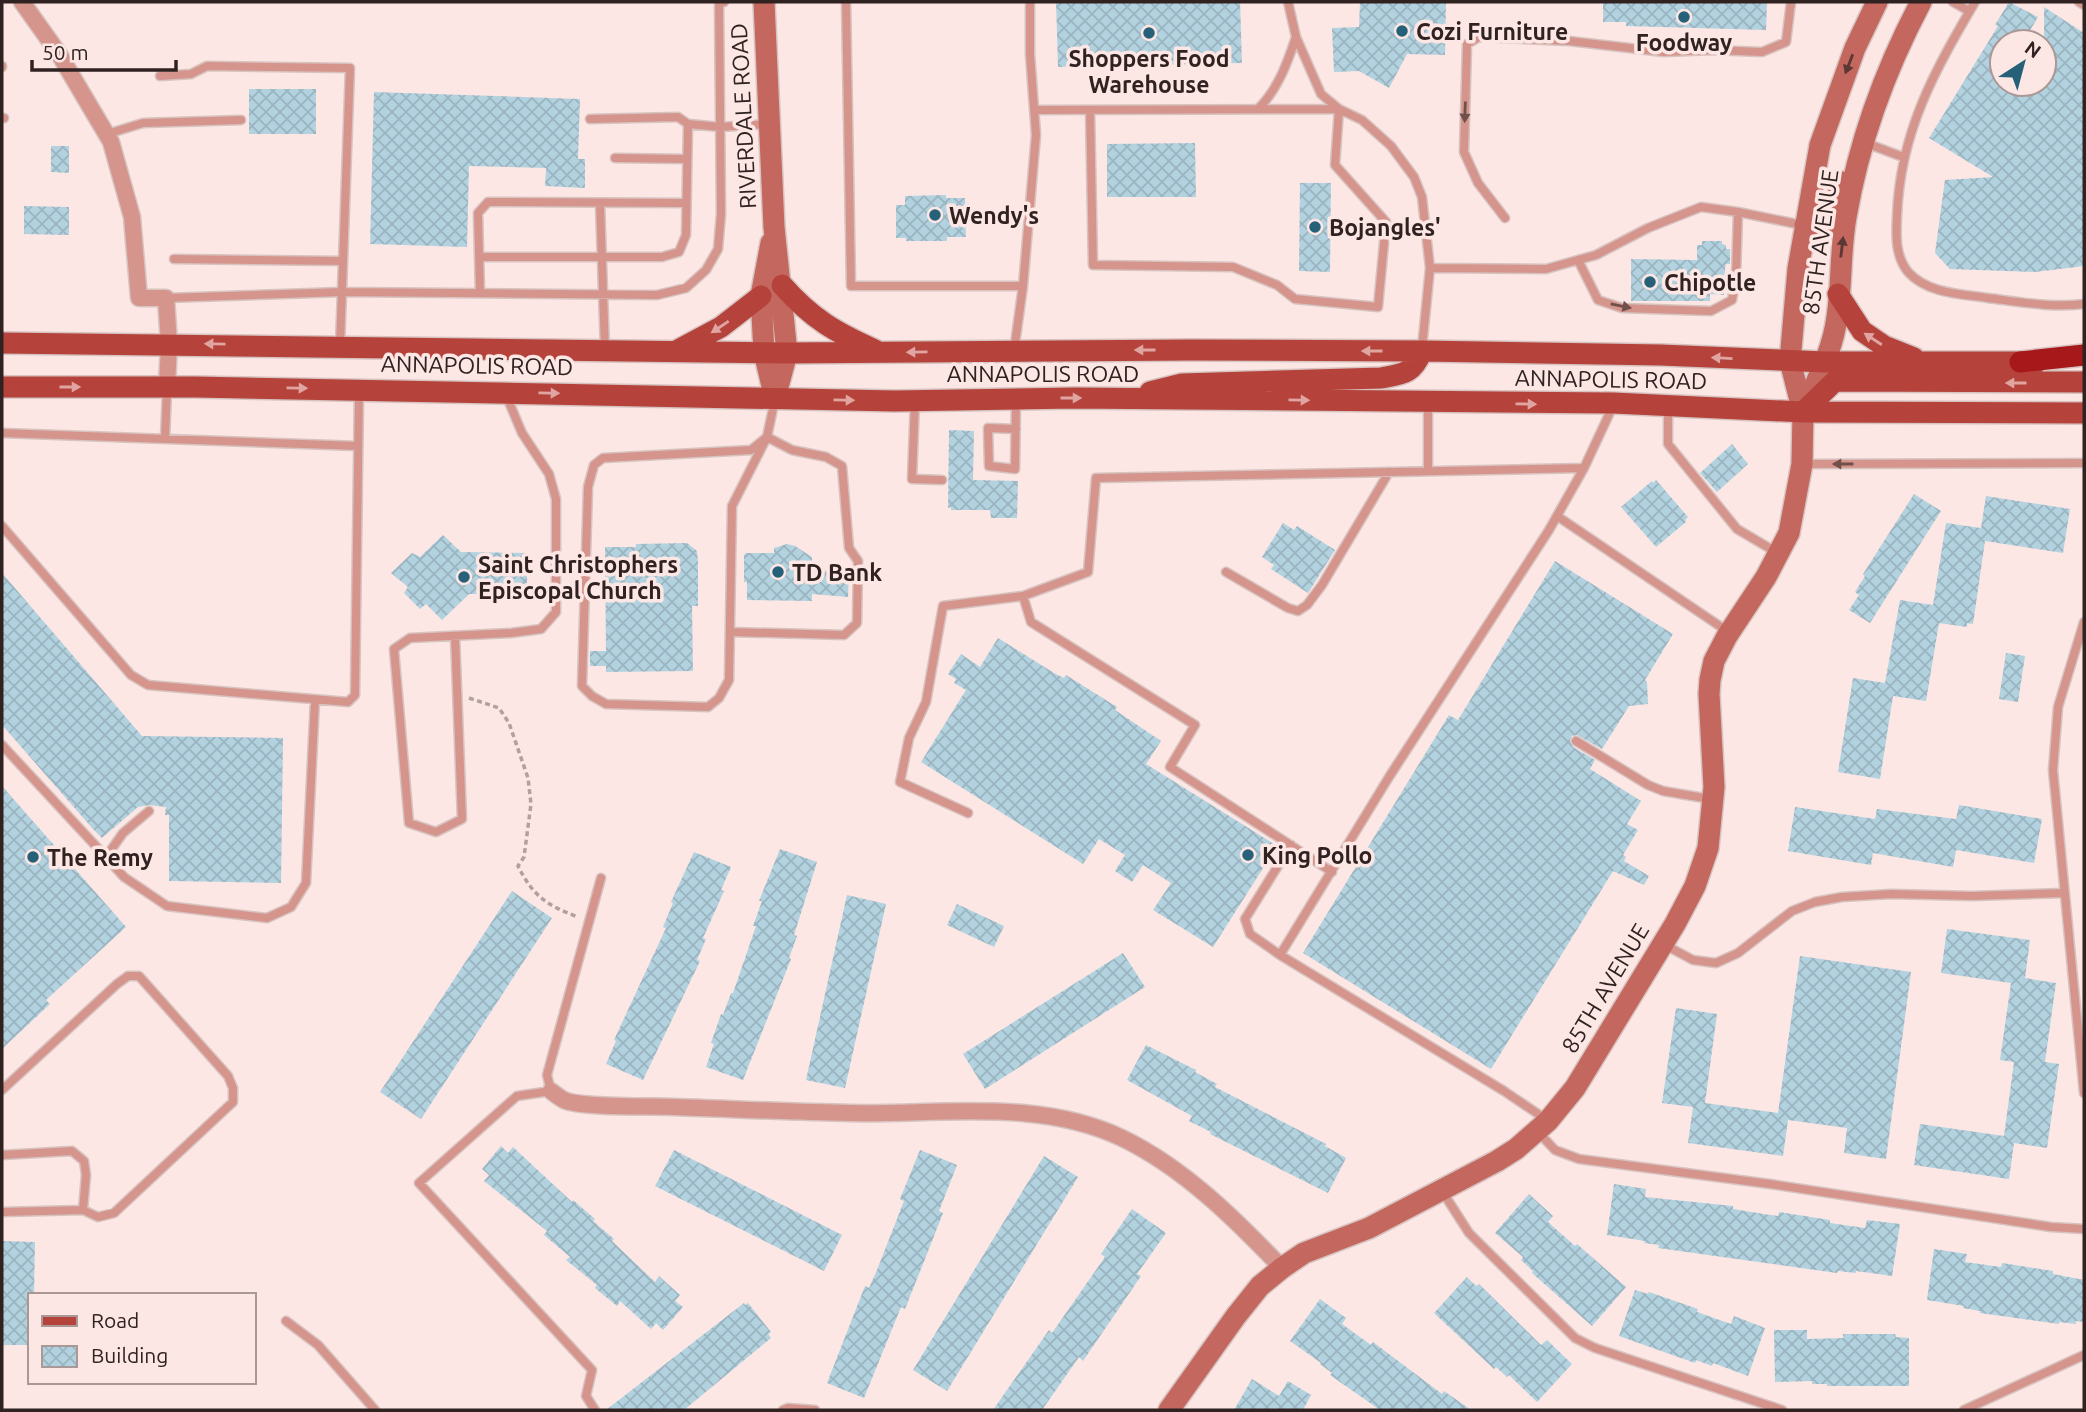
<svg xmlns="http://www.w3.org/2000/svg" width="2086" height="1412" viewBox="0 0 2086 1412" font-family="Ubuntu,sans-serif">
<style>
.building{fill:url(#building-cross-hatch)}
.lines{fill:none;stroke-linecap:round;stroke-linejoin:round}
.lane-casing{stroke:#d7c4c1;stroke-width:11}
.street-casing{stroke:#d7c4c1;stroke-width:19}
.secondary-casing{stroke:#d7c4c1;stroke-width:24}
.primary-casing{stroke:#d7c4c1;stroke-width:24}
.highway-casing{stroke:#d7c4c1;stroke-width:24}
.path{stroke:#b2a09e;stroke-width:3.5;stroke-dasharray:5 3.5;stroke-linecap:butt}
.lane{stroke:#d5958d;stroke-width:8}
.street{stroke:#d5958d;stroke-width:16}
.secondary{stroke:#c4675e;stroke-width:21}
.primary{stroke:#b5433c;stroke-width:21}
.highway{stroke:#a7181a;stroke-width:21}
.oneway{fill:#5c3733}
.oneway2{fill:#71504c}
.oneway3{fill:#e0a5a1}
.poi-dot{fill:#266179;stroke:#fce7e4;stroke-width:2.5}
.labels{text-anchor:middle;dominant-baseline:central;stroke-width:7;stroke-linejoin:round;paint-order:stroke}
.poi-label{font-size:23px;font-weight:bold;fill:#2f2221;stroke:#fce7e4;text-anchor:start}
.street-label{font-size:23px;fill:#2f2221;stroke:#fce7e4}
</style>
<defs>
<pattern id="building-cross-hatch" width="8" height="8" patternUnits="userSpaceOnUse" patternTransform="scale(1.75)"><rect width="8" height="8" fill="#b3d2e0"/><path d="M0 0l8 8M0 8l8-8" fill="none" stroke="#9ab4c0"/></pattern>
</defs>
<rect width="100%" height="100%" fill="#fce7e4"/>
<path class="building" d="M1056 2H1240L1242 63 1058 67Z
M1360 2H1446L1445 55 1407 54 1389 88 1359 71 1334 72 1332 28 1359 27Z
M1603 2H1767L1766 30 1626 26V22H1603Z
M2009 2 2038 17 2023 42H2002V84H2044V7L2084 33V266L2035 272 1950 269 1935 253 1945 180 1993 177 1929 138 1998 26 1995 25Z
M249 89H316V134H249Z
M374 92 580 99 578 159H585V188L545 186 546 168 469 166 467 247 370 244Z
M1195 143 1196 197H1107V144Z
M51 146H69V173L51 172Z
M1300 183H1331L1330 272 1299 271Z
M946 195V198H965L966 237H947V241H906V238H896V205H905V196Z
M24 206 69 207V235L24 234Z
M1702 241H1722V244L1726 245V249H1730V264H1726L1725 268 1724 295 1710 294V301H1631V259L1697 260V245H1702Z
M949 430 974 431 973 480 1018 481 1017 518H991L990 510H951V507L948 508Z
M1732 444 1748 464 1717 492 1700 473Z
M1656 480 1688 517 1685 520 1686 522 1656 547 1621 507 1652 481 1653 483Z
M1914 494 1941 511 1870 623 1849 610 1859 595 1855 592 1865 576 1863 574Z
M1986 496 2070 509 2063 553 1985 541 1973 624 1967 623V627L1939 623 1926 701 1893 696 1880 779 1838 772 1853 678 1885 683 1900 600 1933 605 1946 523 1981 528Z
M1283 523 1294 530 1297 526 1335 550 1308 593 1271 569 1274 565 1262 557Z
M443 535 461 552 527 553V590H500L499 594H469L442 620 426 604 420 609 404 593 408 587 391 573 412 553 420 557Z
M687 543 697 551 698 562V606H692L693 671 606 672V666H590V651H606L605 547H636V544Z
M787 544 795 546 812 557V570L849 572 848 597 812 594V601L747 600V582H744V555L746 553H774V548Z
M1555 561 1673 634 1645 680 1647 682 1648 704 1629 706 1602 749 1577 735 1572 736 1570 740 1573 747 1595 760 1590 769 1641 801 1627 824 1638 830 1623 855 1626 857 1624 861 1649 876 1644 885 1613 871 1491 1069 1303 953 1449 715 1458 720Z
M2 573 142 736 283 738 281 883 169 881V815H165L166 807 149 805 138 807 102 838 93 829 2 725Z
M998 638 1054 673 1064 678 1066 675 1117 707 1115 710 1161 741 1146 764 1277 846 1213 947 1153 910 1171 883 1143 865 1132 882 1115 871 1125 855 1099 839 1083 864 921 762 966 690 954 683 956 679 948 674 961 654 980 667Z
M2006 653 2025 656 2018 702 1999 699Z
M2 786 126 927 46 1000 50 1004 2 1049Z
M1959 805 2042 819 2034 863 1956 850 1953 867 1873 853 1871 865 1788 851 1795 807 1875 819 1877 809 1956 819Z
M780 849 817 862 794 935 797 936 789 958 791 959 743 1080 706 1067 714 1044 711 1043 721 1014 723 1015 731 993H733L756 926H753L762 901H759Z
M694 852 731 867 721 890 724 891 703 938 706 939 697 960 700 961 643 1080 606 1064 616 1041 614 1040 666 928 663 927 673 903 671 902Z
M512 891 552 918 421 1119 380 1092Z
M847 895 886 904 845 1088 806 1080Z
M957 904 1004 926 994 947 947 925Z
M1947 929 2030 940 2025 978 2056 983 2045 1062 2059 1064 2047 1148 2014 1143 2009 1179 1914 1165 1920 1124 2004 1136 2014 1062 2000 1060 2011 983 1941 973Z
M1123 953 1145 987 985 1089 963 1054Z
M1800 956 1911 972 1886 1159 1844 1153 1847 1128 1788 1120 1783 1156 1688 1143 1693 1107 1662 1103 1676 1008 1717 1014 1705 1103 1778 1113Z
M1146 1045 1196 1070 1195 1072 1217 1084 1215 1087 1326 1144 1325 1146 1346 1158 1328 1193 1210 1134 1211 1132 1189 1121 1192 1116 1127 1080Z
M501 1146 508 1153 513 1147 572 1202 573 1200 595 1219 593 1221 614 1239 612 1241 655 1282 659 1276 680 1295 675 1301 683 1307 663 1330 656 1323 651 1329 620 1301 617 1306 595 1288 597 1285 566 1260 570 1257 544 1235 547 1231 484 1181 489 1175 482 1169Z
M674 1150 842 1235 824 1271 655 1186Z
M920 1150 957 1165 939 1211 943 1213 925 1259 905 1309 901 1307 864 1398 827 1383 865 1286 869 1288 877 1270 904 1201 900 1199Z
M1044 1156 1078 1177 947 1391 913 1370Z
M1614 1184 1646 1189 1645 1197 1733 1206V1209L1764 1214 1778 1216 1779 1212 1830 1220V1223L1865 1228 1867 1220 1900 1224 1892 1276 1856 1271V1273L1838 1271 1837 1273 1658 1248 1659 1245 1644 1243 1645 1241 1607 1235Z
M1529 1194 1553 1216 1548 1222 1575 1246 1577 1244 1626 1287 1592 1326 1532 1273 1533 1271 1521 1260 1523 1257 1495 1233Z
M1132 1209 1166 1233 1137 1274 1141 1276 1083 1361 1079 1357 1042 1410H993L1049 1330 1052 1333 1105 1257 1101 1254Z
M2 1241 35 1242 34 1295H30V1345H2Z
M1934 1249 1967 1254 1965 1262 2001 1267 2002 1263 2053 1271V1274L2084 1280V1322L2076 1321V1324L2059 1322V1324L1980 1313V1311L1963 1308 1964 1306 1927 1300Z
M1467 1277 1476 1286 1479 1284 1541 1345 1547 1340 1572 1364 1537 1402 1509 1375 1507 1377 1496 1367 1494 1369 1434 1313Z
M1635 1290 1648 1294 1649 1292 1698 1309 1697 1312 1731 1324 1734 1316 1765 1328 1748 1376 1713 1363 1712 1366 1696 1360 1695 1363 1619 1336Z
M1320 1299 1346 1318 1342 1324 1371 1345 1373 1342 1442 1394 1444 1391 1471 1410H1380L1330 1375 1332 1373 1320 1364 1321 1363 1290 1341Z
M744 1303 745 1305 748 1303 771 1332 768 1334 771 1338 684 1410H606Z
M1774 1330H1807V1339L1843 1338V1334H1895L1896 1337 1909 1338V1386H1827V1384H1812V1381L1775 1382Z
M1252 1379 1279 1396 1288 1381 1311 1395 1303 1410H1234Z"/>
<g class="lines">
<g class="lane-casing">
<path id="lane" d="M846 2 851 286H1023
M1288 2 1296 37 1321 94 1339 109 1362 120 1391 146 1414 177 1422 197 1430 268 1422 348
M1953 2 1969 11
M1975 2C1934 72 1900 132 1897 216 1896 235 1895 256 1908 272 1928 294 1962 294 1988 298 2020 302 2052 308 2084 304
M2079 2 2084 5
M2 66V67
M160 76 191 74 207 66 350 68 340 346
M1258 109C1278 89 1287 64 1296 37
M1035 110 1339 109 1335 165 1386 222 1378 307 1295 299 1277 285 1233 267 1093 265 1090 110
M2 118H4
M688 124 720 127 769 124
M107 134 143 123 241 120
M1863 142 1903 157
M615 158 687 159
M600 203 605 350
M1505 218 1478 183 1464 152 1467 44 1479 37 1569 41 1664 52 1713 50 1762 52 1786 42 1791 2
M480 257H662L679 252 686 235 688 124 678 117 590 119
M174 259 343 261
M1578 260 1598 300 1622 308 1711 311 1732 300 1736 277 1738 212
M1430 268 1546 269 1596 255 1648 228 1701 207 1738 212 1802 225
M480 293 478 213 488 202 686 203
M166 298 342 292 657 295 686 288 706 270 718 249 721 214 719 4 724 2
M1014 351 1023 286 1036 135 1030 54V2
M915 401 912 479 942 480
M1428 404V471
M1668 408V444L1737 529 1776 552
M1016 429 988 428 989 466 1015 469 1016 399
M2 433 358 446
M165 439 167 389
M1804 464 2084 463
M1557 516 1727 631
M2 526 131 675 148 685 348 702 355 695 359 392
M1226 572 1288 608 1298 611 1307 605 1322 585 1389 472
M1023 596 1031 622 1195 725 1170 767 1332 872
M2084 622 2058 707 2053 770 2084 1093
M730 632 844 635 857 623 858 561 849 548 842 466 826 457 792 450 767 437 732 506 729 680 719 698 708 707 606 704 592 696 582 686 588 487 594 465 603 458 751 450 767 437 775 399
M455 636 462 819 436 832 409 823 394 649 410 638 511 633 541 629 556 612V499L549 474 522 433 506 395
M1576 741 1648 785 1663 791 1710 799
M2 745 106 857
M149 811 123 833 106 857 124 877 167 906 267 918 291 907 306 883 315 700
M968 813 900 782 909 738 926 702 943 606 1023 596 1088 572 1096 478 1584 468
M1663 944 1693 960 1716 963 1738 953 1792 911 1815 902 1842 897 1891 894 1972 896 2064 893
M1280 955 1250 934 1245 919 1291 845
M2 1090 117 984 128 976H139L228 1076 233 1088V1102L114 1213 98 1217 83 1210 2 1212
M1547 1120 1504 1091 1280 955 1389 777 1549 530 1584 468 1613 406
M1538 1132 1555 1150 1579 1159 1770 1184 2051 1227 2084 1229
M2 1155 72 1151 84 1161 86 1175 83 1210
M1442 1191 1469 1233 1575 1338 1595 1348 1782 1410
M286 1321 318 1345 375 1410
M595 1410 586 1396 592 1370 419 1183 517 1096 551 1091 547 1075 601 878
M783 1410 788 1408 815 1410
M1964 1410 2084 1355"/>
</g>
<g class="street-casing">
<path id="street" d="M22 2 59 54 111 142 132 217 139 298H166L169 344 167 386
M551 1091C555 1094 560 1098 564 1100 580 1108 653 1106 675 1107 733 1109 792 1112 850 1113 939 1115 1038 1098 1122 1138 1184 1168 1235 1219 1282 1268"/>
</g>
<g class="secondary-casing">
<path id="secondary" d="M764 2 774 227 787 353 775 398
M1805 225 1821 228 1828 223 1842 182
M771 243 761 296 764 352 774 394
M1803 412C1816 382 1833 350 1837 317 1842 285 1840 250 1846 217 1859 141 1885 70 1921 2
M1169 1410 1236 1316 1260 1286 1282 1268 1304 1253 1369 1228 1497 1161 1516 1149 1548 1121 1575 1088 1675 924 1695 886 1708 848 1714 787 1709 694 1710 680 1714 661 1727 636 1766 577 1789 533 1802 464 1803 412 1790 361 1798 269 1820 145 1855 48 1877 2"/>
</g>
<g class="primary-casing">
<path id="primary" d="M782 285C812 319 835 332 875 350
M1838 294 1862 331 1884 346 1914 358
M2 343 787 353 1191 350 1422 351 1661 355 1825 362H2037
M678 350 721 327 761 296
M2 387H196L895 401 1074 398 1614 403 1803 412 2084 413
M1150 392 1182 384 1381 378C1403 374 1413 374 1422 351
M1803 412 1835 381 2084 382"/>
</g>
<g class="highway-casing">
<path id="highway" d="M2020 362 2084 355"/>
</g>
<path class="path" d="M469 698 499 708 509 723 528 778 531 804 524 857 518 866C533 896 546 905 578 917"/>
<use href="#lane" class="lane"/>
<use href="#street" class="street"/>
<use href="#secondary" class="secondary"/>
<use href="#primary" class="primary"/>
<use href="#highway" class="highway"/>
</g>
<defs><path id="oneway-solid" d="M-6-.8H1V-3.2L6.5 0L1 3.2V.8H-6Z" transform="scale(1.75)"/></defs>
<g class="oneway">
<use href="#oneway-solid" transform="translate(1849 64) rotate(111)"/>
<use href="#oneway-solid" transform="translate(1842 247) rotate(-83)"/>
</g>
<g class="oneway2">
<use href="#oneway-solid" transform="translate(1465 112) rotate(92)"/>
<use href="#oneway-solid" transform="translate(1621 306) rotate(11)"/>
<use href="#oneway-solid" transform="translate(1843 464) rotate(180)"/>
</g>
<g class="oneway3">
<use href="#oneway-solid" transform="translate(720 327) rotate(146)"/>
<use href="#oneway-solid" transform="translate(1873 339) rotate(-147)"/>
<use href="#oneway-solid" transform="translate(215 344) rotate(-179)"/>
<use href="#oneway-solid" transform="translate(1145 350) rotate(180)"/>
<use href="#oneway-solid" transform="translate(1372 351) rotate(-180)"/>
<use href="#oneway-solid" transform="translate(917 352) rotate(179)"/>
<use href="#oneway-solid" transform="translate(1722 358) rotate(-177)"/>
<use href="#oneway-solid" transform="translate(2016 383) rotate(-180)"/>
<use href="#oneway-solid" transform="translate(70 387)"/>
<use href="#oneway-solid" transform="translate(297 388) rotate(1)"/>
<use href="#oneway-solid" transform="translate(549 393) rotate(1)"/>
<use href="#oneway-solid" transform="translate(1071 398)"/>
<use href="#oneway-solid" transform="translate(844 400) rotate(1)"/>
<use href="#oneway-solid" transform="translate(1299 400) rotate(1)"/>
<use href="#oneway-solid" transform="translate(1526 404) rotate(1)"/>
</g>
<g class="poi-dot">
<circle cx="1684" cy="17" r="7"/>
<circle cx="1402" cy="31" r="7"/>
<circle cx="1149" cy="33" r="7"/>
<circle cx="935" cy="215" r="7"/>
<circle cx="1315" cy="227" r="7"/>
<circle cx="1650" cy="282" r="7"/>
<circle cx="778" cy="572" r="7"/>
<circle cx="464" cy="577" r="7"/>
<circle cx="1248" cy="855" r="7"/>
<circle cx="33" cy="857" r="7"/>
</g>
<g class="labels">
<g class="poi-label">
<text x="1416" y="31">Cozi Furniture</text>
<text x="1684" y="42" text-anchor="middle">Foodway</text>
<text x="1149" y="58" text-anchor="middle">Shoppers Food<tspan x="1149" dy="26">Warehouse</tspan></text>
<text x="949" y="215">Wendy's</text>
<text x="1329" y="227">Bojangles'</text>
<text x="1664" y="282">Chipotle</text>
<text x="478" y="564">Saint Christophers<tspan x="478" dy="26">Episcopal Church</tspan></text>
<text x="792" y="572">TD Bank</text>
<text x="1262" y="855">King Pollo</text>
<text x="47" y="857">The Remy</text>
</g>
<g class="street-label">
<text transform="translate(743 116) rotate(-93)">RIVERDALE ROAD</text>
<text transform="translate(1820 242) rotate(-82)">85TH AVENUE</text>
<text transform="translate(477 365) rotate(1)">ANNAPOLIS ROAD</text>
<text x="1043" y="373">ANNAPOLIS ROAD</text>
<text transform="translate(1611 379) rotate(1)">ANNAPOLIS ROAD</text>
<text transform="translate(1605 988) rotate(-59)">85TH AVENUE</text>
</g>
</g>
<rect width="2086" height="1412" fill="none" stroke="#2f2221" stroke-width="7"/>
<rect x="28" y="1293" width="228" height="91" fill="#fce7e4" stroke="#aa9896" stroke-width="2"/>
<rect x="42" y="1316" width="35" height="10" fill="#b5433c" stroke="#aa9896" stroke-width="2"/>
<text x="91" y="1328" font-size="21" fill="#2f2221">Road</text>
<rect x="42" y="1346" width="35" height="21" fill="url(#building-cross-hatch)" stroke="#aa9896" stroke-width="2"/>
<text x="91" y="1363" font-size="21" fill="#2f2221">Building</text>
<g transform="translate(2023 63) rotate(36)"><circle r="33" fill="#fce7e4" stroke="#aa9896" stroke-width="2"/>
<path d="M0-5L12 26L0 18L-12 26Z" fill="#266179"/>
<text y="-10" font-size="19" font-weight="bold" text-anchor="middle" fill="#2f2221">N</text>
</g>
<path d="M32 60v10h144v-10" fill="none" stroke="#2f2221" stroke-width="3.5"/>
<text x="42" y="60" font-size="21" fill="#2f2221" stroke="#fce7e4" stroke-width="5" paint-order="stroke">50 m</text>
</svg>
